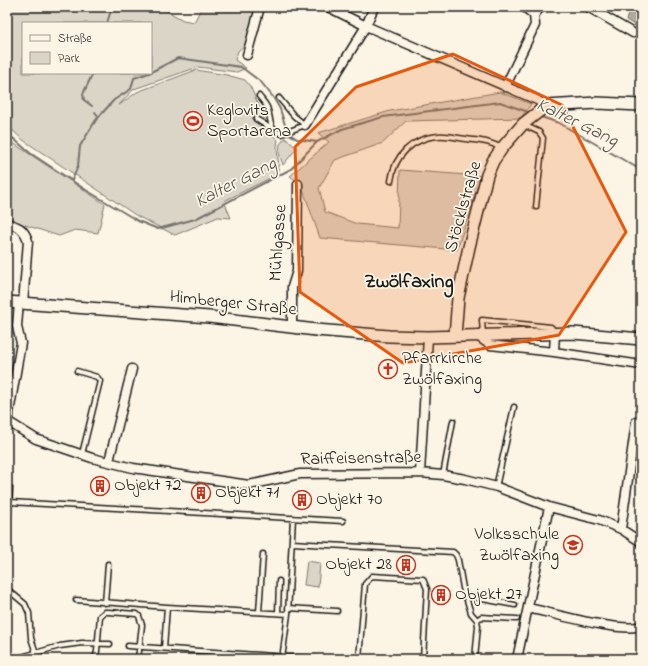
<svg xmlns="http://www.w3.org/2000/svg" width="648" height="666" viewBox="0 0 648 666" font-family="'Indie Flower',sans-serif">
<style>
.green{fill:#dbd5c8;stroke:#7c7872;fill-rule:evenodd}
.water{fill:#b0aba1;stroke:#75726c}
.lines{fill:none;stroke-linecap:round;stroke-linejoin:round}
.stream{stroke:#75726c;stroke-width:2}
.lane-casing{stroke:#1c1c1c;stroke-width:7}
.street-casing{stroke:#1c1c1c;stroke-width:11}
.secondary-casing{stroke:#1c1c1c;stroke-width:14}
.lane{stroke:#fcf5e5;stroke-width:4}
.street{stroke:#fcf5e5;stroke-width:8}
.secondary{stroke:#fcf5e5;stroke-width:11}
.marked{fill:#e8590c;fill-opacity:0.2;stroke:#e8590c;stroke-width:3;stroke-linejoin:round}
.labels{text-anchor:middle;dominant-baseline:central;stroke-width:3.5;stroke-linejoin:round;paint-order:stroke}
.poi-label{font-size:18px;fill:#1c1c1c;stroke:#fcf5e5;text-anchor:start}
.street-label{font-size:18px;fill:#1c1c1c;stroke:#fcf5e5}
.water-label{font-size:19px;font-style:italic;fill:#575551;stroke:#fcf5e5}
.quarter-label{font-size:20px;font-weight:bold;fill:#1c1c1c;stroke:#fcf5e5}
</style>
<rect width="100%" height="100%" fill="#fcf5e5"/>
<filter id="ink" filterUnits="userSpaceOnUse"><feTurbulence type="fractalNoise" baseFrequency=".025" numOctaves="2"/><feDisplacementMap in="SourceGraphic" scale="8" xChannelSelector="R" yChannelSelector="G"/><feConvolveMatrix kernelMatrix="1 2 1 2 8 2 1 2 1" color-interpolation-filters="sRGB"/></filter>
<g filter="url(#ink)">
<path class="green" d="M7 7H160L183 20 194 22 202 7H257L246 44 238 51 235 60 246 68 237 72 198 67 134 89 118 106 137 92 196 70 227 75 245 80 250 86 268 126 265 130H268L278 140C276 148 278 157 279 166L277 167 280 173 224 201 231 218 218 217 175 235 137 216 23 140 10 128H7ZM23 23H151V73H23Z
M500 92 531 104 521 118 406 121 383 143 335 160 319 188 325 212 357 224 398 228 400 170 481 176 457 250 320 238 301 184 290 176 329 142 318 133 390 111Z
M285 138 297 148 283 165 279 153 280 144Z
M7 139 105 204 98 233 75 230 59 236 7 219Z
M307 561 320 563 318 587 304 585Z"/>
<path class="water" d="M619 7H641V29L626 20 628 14Z"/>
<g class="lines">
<path class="stream" d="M107 23 112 7
M151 72 178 58 241 67 261 82 273 97 280 109 285 125 291 135 297 139 317 142
M92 106 84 100 83 94 93 73
M95 112 99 117
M538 116 559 123 641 170
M7 133 30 153 86 190 138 221 158 229 195 219 291 169 317 142 342 129 383 117 500 102 531 113
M72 180 78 166 80 146 96 120 114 100 131 89 134 78 149 73"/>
<g class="lane-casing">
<path id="lane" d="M259 96C262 100 265 103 267 107 272 119 267 129 282 134L305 125 294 116 279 98
M256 119 275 131
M524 125 539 132 543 138 536 207
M391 181C394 156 412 138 438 136 447 135 457 138 466 139 479 141 490 141 501 148
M483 335 482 320 551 327 555 332
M77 371 97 377 100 381 82 454
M443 475 453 421
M496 487 514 407
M10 502 343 521
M292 543 453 552 456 555 458 560 463 588 471 613 477 620 478 626 475 659
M7 549 10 488
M7 589 25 604 29 613 31 638 36 653
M466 596 515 605
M76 600 167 607 288 614
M105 603 108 564
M288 608 337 611
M259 612 263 554
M278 613 279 581
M477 620 481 617 517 619
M128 646 316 659
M164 648 167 607
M14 659 60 646 82 643 110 644
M93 659 96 656 97 651 100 616 105 612H108L137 614 139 616 142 625 138 659
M282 659 288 614 293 518
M359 659 365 584 372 576 423 579 427 589 423 659"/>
</g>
<g class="street-casing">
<path id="street" d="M328 7 366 26 537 100 546 106
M588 7 633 33
M534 15 541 7
M247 55 260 7
M505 87 535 25 534 15 524 7
M305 125 366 26 374 7
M7 223C19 227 24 228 28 241L23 304
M292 327V287L297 271 298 184
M476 335 490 345 554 352 641 365
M554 352 555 333
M7 421 36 439 92 458 133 468 249 485 300 474 420 473 443 475 465 479 497 487 549 507 599 520 621 529 641 542
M9 421V413L21 343 18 331 17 326 19 303
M109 461 132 369
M420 473 428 337
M621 529 636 422
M528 608C552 613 621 633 641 626
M517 659 549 507"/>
</g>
<g class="secondary-casing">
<path id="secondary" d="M7 302 209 317 316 330 389 336 428 337 573 333 641 339
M455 336 458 298 469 247 487 175 493 161 502 148 523 124 546 106 597 103 641 105"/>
</g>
<use href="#lane" class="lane"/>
<use href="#street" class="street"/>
<use href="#secondary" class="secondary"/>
</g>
</g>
<path class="marked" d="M453 54 562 105 626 232 559 335 403 363 300 292 295 147 356 87Z"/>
<defs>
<g id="stadium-ring" transform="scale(1)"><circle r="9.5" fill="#fcf5e5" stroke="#c8321e" stroke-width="1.5"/><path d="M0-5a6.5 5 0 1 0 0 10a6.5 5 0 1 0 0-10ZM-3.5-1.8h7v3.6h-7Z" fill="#c8321e"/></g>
<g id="church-ring" transform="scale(1)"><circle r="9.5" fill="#fcf5e5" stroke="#c8321e" stroke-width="1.5"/><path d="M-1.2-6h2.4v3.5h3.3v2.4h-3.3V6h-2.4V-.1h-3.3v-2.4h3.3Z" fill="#c8321e"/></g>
<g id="building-ring" transform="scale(1)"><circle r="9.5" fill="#fcf5e5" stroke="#c8321e" stroke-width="1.5"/><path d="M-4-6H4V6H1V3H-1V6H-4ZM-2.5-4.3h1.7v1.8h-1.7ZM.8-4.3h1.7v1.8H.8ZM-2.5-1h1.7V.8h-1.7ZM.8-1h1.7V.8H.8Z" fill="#c8321e"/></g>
<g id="school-ring" transform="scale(1)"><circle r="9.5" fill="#fcf5e5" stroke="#c8321e" stroke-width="1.5"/><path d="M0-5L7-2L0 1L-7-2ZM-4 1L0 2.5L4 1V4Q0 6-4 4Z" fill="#c8321e"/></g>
</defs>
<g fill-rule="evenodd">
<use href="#stadium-ring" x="193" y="121"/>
<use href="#church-ring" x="388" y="369"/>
<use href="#building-ring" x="100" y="486"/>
<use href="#building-ring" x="201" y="493"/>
<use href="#building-ring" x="302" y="500"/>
<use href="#school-ring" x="573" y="545"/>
<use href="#building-ring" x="406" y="565"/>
<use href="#building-ring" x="441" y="595"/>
</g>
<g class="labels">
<g class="poi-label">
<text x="207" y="111">Keglovits<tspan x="207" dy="21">Sportarena</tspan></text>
<text x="402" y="359">Pfarrkirche<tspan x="402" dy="21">Zwölfaxing</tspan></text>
<text x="114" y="486">Objekt 72</text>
<text x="215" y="493">Objekt 71</text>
<text x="316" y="500">Objekt 70</text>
<text x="559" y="535" text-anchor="end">Volksschule<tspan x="559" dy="21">Zwölfaxing</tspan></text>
<text x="392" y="565" text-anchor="end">Objekt 28</text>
<text x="455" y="595">Objekt 27</text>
</g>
<g class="street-label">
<text transform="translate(464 207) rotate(-74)">Stöcklstraße</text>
<text transform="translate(279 243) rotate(-86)">Mühlgasse</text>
<text transform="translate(233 304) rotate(6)">Himberger Straße</text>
<text transform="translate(361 459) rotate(-1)">Raiffeisenstraße</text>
</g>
<g class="water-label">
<text transform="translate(577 123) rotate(26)">Kalter Gang</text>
<text transform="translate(236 183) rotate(-27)">Kalter Gang</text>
</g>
<g class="quarter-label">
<text x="409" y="282">Zwölfaxing</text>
</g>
</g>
<rect width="648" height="666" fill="none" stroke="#fcf5e5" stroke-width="24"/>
<rect x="12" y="12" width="624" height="642" fill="none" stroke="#1c1c1c" stroke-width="1.5" filter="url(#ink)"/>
<rect x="22" y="22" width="130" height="52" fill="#fcf5e5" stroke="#a29e95"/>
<rect x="30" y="35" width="20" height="6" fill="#fcf5e5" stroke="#a29e95"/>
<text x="58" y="42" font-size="12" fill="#1c1c1c">Straße</text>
<rect x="30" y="52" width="20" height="12" fill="#dbd5c8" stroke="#a29e95"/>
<text x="58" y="62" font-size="12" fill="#1c1c1c">Park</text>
</svg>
